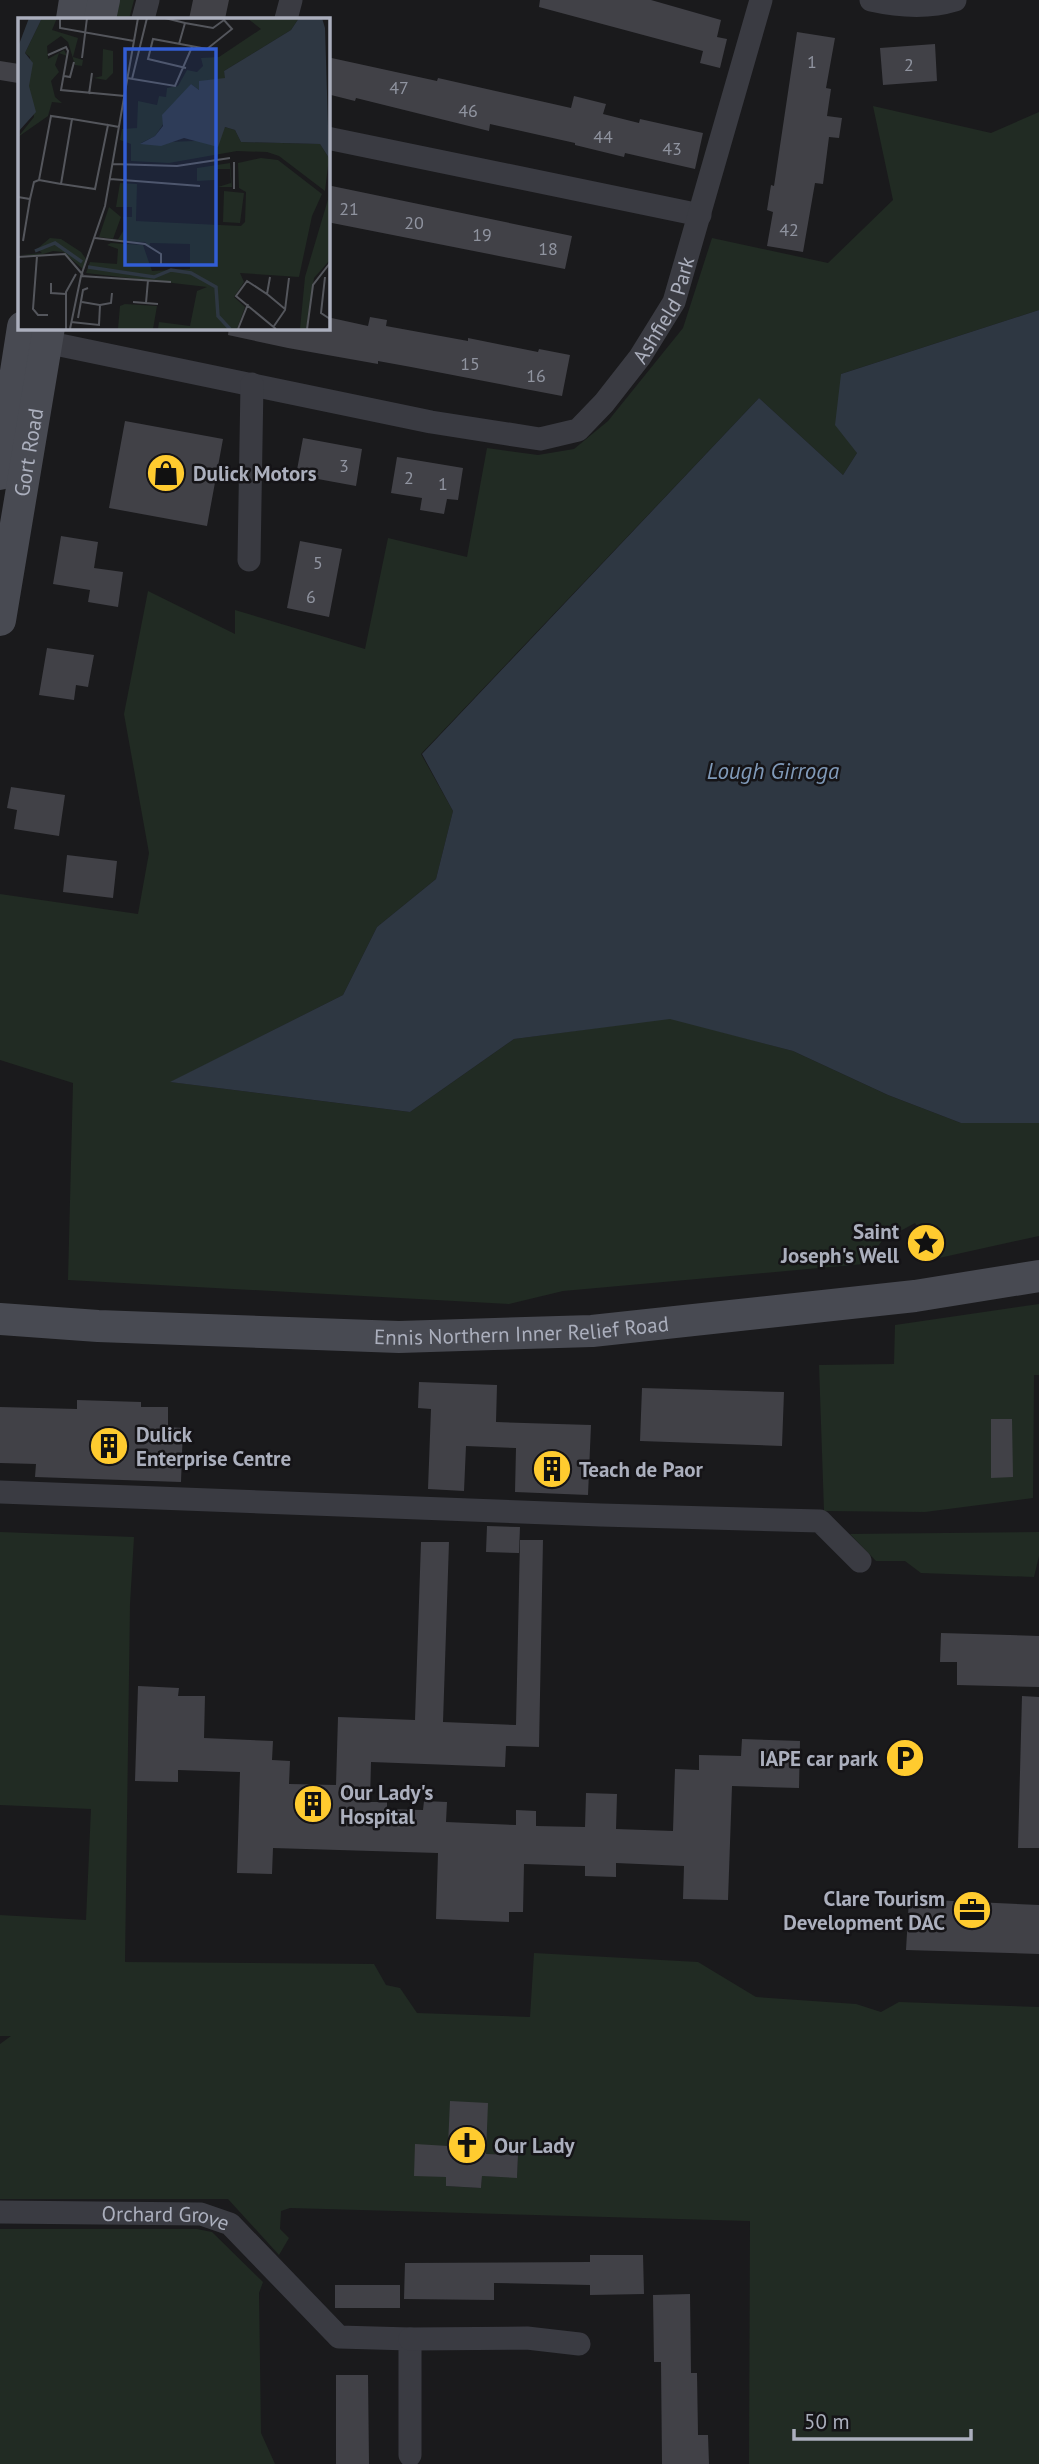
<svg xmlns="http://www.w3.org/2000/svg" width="1039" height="2464" viewBox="0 0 1039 2464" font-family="'PT Sans',sans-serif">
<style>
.green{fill:#212b23;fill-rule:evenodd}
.water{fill:#2e3742}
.building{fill:#414147}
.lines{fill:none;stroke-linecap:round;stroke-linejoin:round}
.street{stroke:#3a3b42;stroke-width:23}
.secondary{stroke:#484a52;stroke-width:32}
.labels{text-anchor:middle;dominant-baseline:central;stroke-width:5;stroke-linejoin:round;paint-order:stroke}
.number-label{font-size:18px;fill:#9094a0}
.street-label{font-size:21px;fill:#abafbd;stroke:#151417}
.poi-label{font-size:21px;font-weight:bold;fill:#abafbd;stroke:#151417;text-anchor:start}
.water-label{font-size:23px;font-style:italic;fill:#809ab9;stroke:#151417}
.inset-river{fill:none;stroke:#2e3742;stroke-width:3.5}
.inset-road{fill:none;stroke:#54565c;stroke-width:2}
.view{fill:#325dd4;fill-opacity:0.15;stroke:#325dd4;stroke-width:3.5}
.inset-edge{fill:none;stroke:#abafbd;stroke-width:3.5}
</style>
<rect width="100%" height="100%" fill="#1a1a1c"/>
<path class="green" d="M111 0H134L129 19H108Z
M873 106 991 133 1039 112V310L841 374 857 453 843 475 759 398 421 754 453 811 436 879 377 927 343 995 171 1082 410 1112 514 1039 670 1018 793 1051 888 1095 961 1123H1039V1236L939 1258 915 1223 882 1241 864 1264 563 1291 509 1304 68 1280 73 1083 0 1060V894L138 914 149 853 124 714 148 591 235 634V610L365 649 388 538 467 557 487 448 538 455 574 449 608 421 683 328 712 238 828 263 893 200Z
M1039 1304V1375H1034L1033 1498 925 1512 824 1511 819 1365 894 1364 895 1325Z
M0 1532 134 1537 130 1604 125 1962 374 1964 386 1985 400 1988 417 2013 530 2017 534 1953 698 1962 756 1997 856 2004 881 2012 899 2002 1039 2007V2464H749L750 2221 290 2208 281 2211 280 2229 289 2238 279 2255 228 2199H0V2044L11 2036H0V1915L86 1920 91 1809 0 1805ZM448 2146 486 2154 518 2155 517 2177 482 2176 481 2188 446 2186Z
M1039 1532V1556L1034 1577 921 1573 905 1561H876L850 1534Z
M0 2229H197L212 2232 263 2282 259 2293 261 2433 275 2464H0Z"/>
<path class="water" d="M1039 310V1123H961L888 1095 793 1051 670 1019 514 1039 410 1112 170 1082 343 995 377 927 436 879 453 811 422 754 759 398 843 475 857 453 835 425 841 374Z"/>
<path class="building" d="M193 0H229L225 19H189Z
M540 0H651L721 20 717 37 727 39 720 68 700 63 703 51 539 7Z
M797 32 835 38 826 88 831 89 827 116 842 118 839 138 829 137 823 184 815 183 803 252 767 246 773 212 767 210 771 185 774 186Z
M935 44 937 81 883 85 880 48Z
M327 57 437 81 438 78 571 108 574 96 606 104 603 114 639 123 640 119 703 133 695 169 625 153 624 157 575 145V143L490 124 489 131 356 98 355 101 327 94Z
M0 61 19 64 18 83 0 80Z
M327 185 572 236 565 269 327 222Z
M327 317 368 326 370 317 387 320 386 326 468 341V338L538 352 539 349 570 355 562 396 411 367 378 361V364L288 348 228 335 229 327H327Z
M125 421 223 439 207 526 109 508Z
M303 438 362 449 356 486 296 475Z
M397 457 463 468 458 500 447 499 444 514 420 510 422 498 391 493Z
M61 536 98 542 94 568 123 572 118 607 88 602 90 590 53 584Z
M300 541 342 549 329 617 287 608Z
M47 648 94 655 88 687 76 685 74 700 39 695Z
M11 787 65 795 59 836 14 829 17 810 7 808Z
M67 855 117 861 113 898 63 892Z
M419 1382 497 1385 496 1422 591 1425 588 1495 515 1492 516 1448 466 1446 464 1491 428 1489 431 1409 418 1408Z
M642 1388 784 1392 782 1446 640 1441Z
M77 1400 141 1402V1407H168V1427L183 1428 181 1482 35 1477 36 1464 0 1463V1407L77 1409Z
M991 1419H1012L1013 1477 991 1478Z
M487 1526 520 1527 519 1553 486 1552Z
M520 1540H543L539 1747 506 1746 505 1767 371 1762 370 1802H387V1809L423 1810 424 1801 447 1802 446 1822 516 1825V1810L536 1811V1826L585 1827 586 1793 617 1794 616 1829 673 1831 675 1769 699 1770V1755L741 1756 742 1739 800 1741 799 1788 732 1786 728 1900 683 1899 684 1866 616 1863V1877L585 1876V1866L524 1864 523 1912H509V1922L436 1919 438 1853 273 1848 272 1874 237 1873 240 1772 178 1770V1782L135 1781 138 1686 179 1688 178 1696H205L204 1738 273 1741 272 1760 290 1761 289 1784 336 1785 338 1717 415 1720 421 1542H449L443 1722 516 1725Z
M941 1633 1039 1636V1687L957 1685V1662H940Z
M1022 1696 1039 1697V1848H1018Z
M909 1899 1039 1905V1954L906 1950Z
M450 2101 488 2103 486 2154 518 2155 517 2178 482 2176 481 2188 446 2186V2177L414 2176 415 2144 448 2146Z
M590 2255H643L644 2294 590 2295V2285L494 2283V2300L404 2299 405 2263 590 2262Z
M335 2285H400V2308H335Z
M690 2294 691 2373H697L698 2435H708L709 2464H662L661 2362H654L653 2295Z
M336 2375H368L369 2464H336Z"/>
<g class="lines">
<g class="street">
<path d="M871 0C898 6 929 8 955 0"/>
<path d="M143 19 148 0"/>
<path d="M286 19 291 0"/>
<path d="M327 138 700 215"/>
<path id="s1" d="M31 339 431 422 540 439 578 430 604 403 640 357 674 302 761 0"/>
<path d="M249 560 252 384"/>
<path d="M0 1492 601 1515 820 1521 860 1561"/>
<path id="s2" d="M0 2212 201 2214 230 2224 339 2337 410 2339V2455"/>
<path d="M410 2339 527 2338 579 2344"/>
</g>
<g class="secondary">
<path d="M72 19 75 0"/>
<path d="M100 19 104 0"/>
<path d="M0 474 23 327"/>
<path id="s3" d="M0 620 49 327"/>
<path id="s4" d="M0 1319 98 1326 399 1337 592 1331 915 1296 1039 1276"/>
</g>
</g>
<defs>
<g id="shop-disc" transform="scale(2.0125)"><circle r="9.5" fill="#ffcb2f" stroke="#151417"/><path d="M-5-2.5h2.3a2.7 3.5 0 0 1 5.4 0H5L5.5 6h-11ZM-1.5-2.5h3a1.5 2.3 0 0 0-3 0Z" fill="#111"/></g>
<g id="sight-disc" transform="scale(2.0125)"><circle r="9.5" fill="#ffcb2f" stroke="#151417"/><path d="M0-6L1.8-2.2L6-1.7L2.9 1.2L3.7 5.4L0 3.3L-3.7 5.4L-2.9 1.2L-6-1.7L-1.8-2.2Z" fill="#111"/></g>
<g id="building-disc" transform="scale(2.0125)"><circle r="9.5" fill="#ffcb2f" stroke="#151417"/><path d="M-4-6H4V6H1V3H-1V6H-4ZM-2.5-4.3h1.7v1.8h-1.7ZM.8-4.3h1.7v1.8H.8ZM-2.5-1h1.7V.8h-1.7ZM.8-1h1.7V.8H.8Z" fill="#111"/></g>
<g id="parking-disc" transform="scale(2.0125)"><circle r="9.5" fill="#ffcb2f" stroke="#151417"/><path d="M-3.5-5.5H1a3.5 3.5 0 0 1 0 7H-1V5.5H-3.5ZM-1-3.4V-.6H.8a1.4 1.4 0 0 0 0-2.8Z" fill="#111"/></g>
<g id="office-disc" transform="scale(2.0125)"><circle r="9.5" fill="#ffcb2f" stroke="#151417"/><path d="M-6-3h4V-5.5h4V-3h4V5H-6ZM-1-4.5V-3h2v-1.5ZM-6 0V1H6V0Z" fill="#111"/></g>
<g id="church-disc" transform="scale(2.0125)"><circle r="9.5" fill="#ffcb2f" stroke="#151417"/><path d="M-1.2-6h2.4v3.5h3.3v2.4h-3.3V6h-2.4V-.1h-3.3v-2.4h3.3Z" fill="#111"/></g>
</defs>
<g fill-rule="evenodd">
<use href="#shop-disc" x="166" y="473"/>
<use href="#sight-disc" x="926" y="1243"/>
<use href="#building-disc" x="109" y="1446"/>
<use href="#building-disc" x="552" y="1469"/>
<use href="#parking-disc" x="905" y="1758"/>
<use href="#building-disc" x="313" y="1804"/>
<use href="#office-disc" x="972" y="1910"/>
<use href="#church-disc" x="467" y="2145"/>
</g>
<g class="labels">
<g class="number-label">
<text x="812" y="61">1</text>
<text x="909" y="64">2</text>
<text x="399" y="87">47</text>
<text x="468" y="110">46</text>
<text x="603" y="136">44</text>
<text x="672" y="148">43</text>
<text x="349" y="208">21</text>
<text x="414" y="222">20</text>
<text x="789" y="229">42</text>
<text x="482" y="234">19</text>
<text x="548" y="248">18</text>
<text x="470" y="363">15</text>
<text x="536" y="375">16</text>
<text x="344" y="465">3</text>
<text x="409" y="477">2</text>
<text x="443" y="483">1</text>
<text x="318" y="562">5</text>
<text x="311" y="596">6</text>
</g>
<g class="street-label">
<text stroke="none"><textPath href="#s1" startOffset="707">Ashfield Park</textPath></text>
<text stroke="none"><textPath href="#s3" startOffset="170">Gort Road</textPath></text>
<text stroke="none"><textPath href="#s4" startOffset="522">Ennis Northern Inner Relief Road</textPath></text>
<text stroke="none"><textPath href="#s2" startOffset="166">Orchard Grove</textPath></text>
</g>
<g class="poi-label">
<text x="193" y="473">Dulick Motors</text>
<text x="899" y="1231" text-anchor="end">Saint<tspan x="899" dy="24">Joseph's Well</tspan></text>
<text x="136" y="1434">Dulick<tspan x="136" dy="24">Enterprise Centre</tspan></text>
<text x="579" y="1469">Teach de Paor</text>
<text x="878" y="1758" text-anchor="end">IAPE car park</text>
<text x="340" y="1792">Our Lady's<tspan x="340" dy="24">Hospital</tspan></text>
<text x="945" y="1898" text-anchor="end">Clare Tourism<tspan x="945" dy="24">Development DAC</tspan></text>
<text x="494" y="2145">Our Lady</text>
</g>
<g class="water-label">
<text x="773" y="770">Lough Girroga</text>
</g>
</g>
<g transform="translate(18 18)">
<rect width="312" height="312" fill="#1a1a1c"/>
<path d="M24 0H39L34 12 60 20 55 39 65 42 64 48 57 47 50 24 43 18 29 28 30 41 46 32 49 38 41 35 37 47 41 54 33 63 37 79 44 85 34 84 30 98 0 119 16 99 10 68 12 39 7 35ZM229 0H281L273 12 206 53 208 60 181 72 173 66 137 118 123 125 176 123 207 109 217 112 223 124 302 126 311 140 307 173 261 138 249 134 219 133 151 145 113 143V126L102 122 104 111 119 110 120 83 139 87 141 78 148 79 149 70 160 68 169 52 179 54 185 48 183 40 201 39 243 11ZM85 31 95 33V55L88 62 76 60 84 58ZM243 140 260 142 304 176 294 198 281 259 222 255 226 264 216 279 227 289 219 311H140L141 304 172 308 179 273 189 269 68 255 72 244 99 246 100 231 89 227 93 225 125 227 134 253 172 251V226L132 225 131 229 127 224 99 223 107 210 105 199H114V189H98L102 165 119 166 118 203 223 208 227 204 228 174 221 170 220 145ZM212 145 214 169H200L213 165 212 151H198L197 162 179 163V150ZM206 173 226 175 222 205 205 204ZM311 178V243L296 260 288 311H282L287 259ZM91 189 103 199 95 221 81 219ZM32 220 43 221 63 234 68 241 65 251 45 234 35 233 22 237H3L24 235 19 231ZM107 286 139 288 135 311H100L102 288Z" fill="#212b23"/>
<path d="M11 0H24L7 35 15 45 11 68 18 94 0 114V29ZM281 0H304L307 10 311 140 302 126 223 124 217 112 207 109 200 129 166 120 143 128 122 126 137 118 145 108 144 97 173 66 181 72V63L207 60 206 53 273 12Z" fill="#2e3742"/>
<path class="inset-river" d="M17 233 37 225 64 244M70 249 136 259 153 252 173 255 198 269 200 298 212 311"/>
<path class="inset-road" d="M42 0V10L116 23M147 0 167 5 161 26M167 5 195 10 206 2 214 11 189 31 135 21 130 41 168 50M30 37 48 29 50 33 43 72 107 78M64 40 69 0M46 58 52 59 56 44M109 60 157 68 174 29M114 61 129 0M71 76 74 55M54 101 90 107M95 146 159 148 212 140M92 161 182 168M21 162 43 166M216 171V144M0 179 12 181 16 164 21 162 33 98 54 101 43 166 77 171 90 107 101 109M77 220 127 226 143 236V246M5 223 12 181M19 238 15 291 20 297H30M0 239 47 236 65 257M63 258 153 264M252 259 249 276 229 263 218 278 258 311M307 259 303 295 312 301M33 265V275L48 276M249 276 267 291M115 284 140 286M128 285 130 262M82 287 93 285 94 275M60 300 65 272 70 270M53 304 81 307 82 287 64 284M256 308 267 292 271 260M48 311V274L58 256M52 311 63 258 87 188 120 0M220 311 230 286M289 311 295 267 312 245"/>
<path class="view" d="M107 31H198V247H107Z"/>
<rect width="312" height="312" class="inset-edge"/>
</g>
<path d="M794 2429v10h177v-10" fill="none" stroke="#abafbd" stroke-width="3.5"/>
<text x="804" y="2429" font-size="21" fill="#abafbd" stroke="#151417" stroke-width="5" paint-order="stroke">50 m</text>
</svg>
